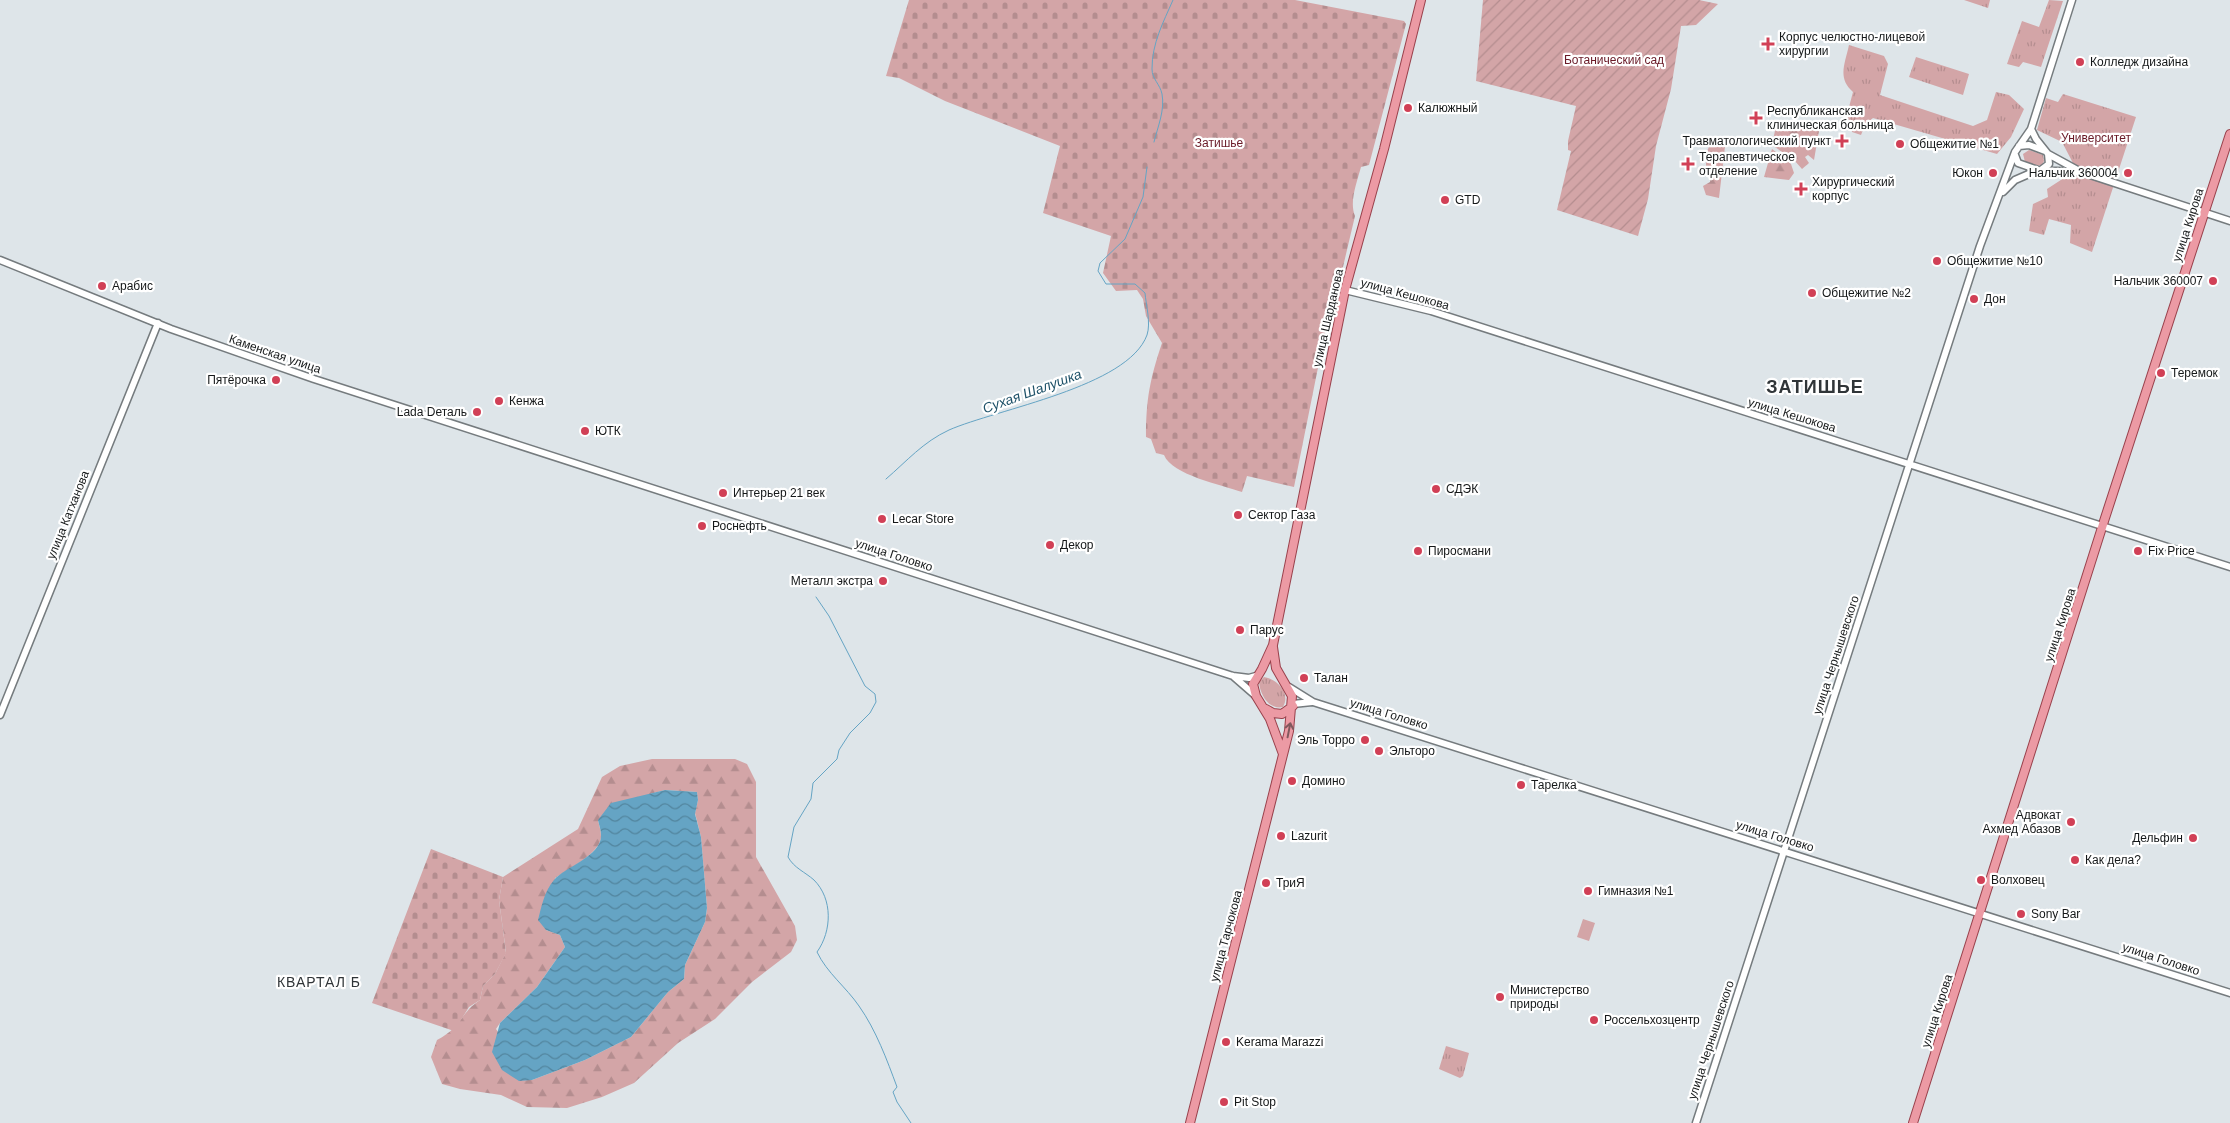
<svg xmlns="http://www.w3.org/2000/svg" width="2230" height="1123" viewBox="0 0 2230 1123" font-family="Helvetica,sans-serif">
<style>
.grass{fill:url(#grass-tufts)}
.forest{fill:url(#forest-firs);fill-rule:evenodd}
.cemetery{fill:url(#cemetery-stones)}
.garden{fill:url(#garden-furrows)}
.pitch{fill:#d3a5a7}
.water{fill:url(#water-waves)}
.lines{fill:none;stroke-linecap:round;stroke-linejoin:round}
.stream{stroke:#65a4c4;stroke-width:1}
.minor-casing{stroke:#757b7e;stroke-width:9}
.major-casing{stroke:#99414c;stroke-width:10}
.minor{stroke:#fff;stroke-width:6}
.major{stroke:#ec9aa4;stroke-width:8}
.oneway{stroke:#80595e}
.poi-dot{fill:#d14056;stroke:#fff;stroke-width:2}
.labels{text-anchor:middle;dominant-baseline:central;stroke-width:4.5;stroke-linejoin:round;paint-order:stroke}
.poi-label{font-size:12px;fill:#151819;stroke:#fff;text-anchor:start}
.park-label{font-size:12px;fill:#691a27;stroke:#fff}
.street-label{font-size:12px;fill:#151819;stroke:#fff}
.water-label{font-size:14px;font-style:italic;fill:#1f5269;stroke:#fff}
.neighbourhood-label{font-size:14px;letter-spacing:1px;fill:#303538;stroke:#fff}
.district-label{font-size:18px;font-weight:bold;letter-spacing:1px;fill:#303538;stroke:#fff}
</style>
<defs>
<pattern id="grass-tufts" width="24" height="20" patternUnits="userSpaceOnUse" patternTransform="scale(1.25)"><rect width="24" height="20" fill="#d3a5a7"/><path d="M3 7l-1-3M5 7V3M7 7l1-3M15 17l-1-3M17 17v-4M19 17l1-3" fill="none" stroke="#b48d8f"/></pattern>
<pattern id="forest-firs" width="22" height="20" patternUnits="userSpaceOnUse" patternTransform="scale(1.25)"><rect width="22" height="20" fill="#d3a5a7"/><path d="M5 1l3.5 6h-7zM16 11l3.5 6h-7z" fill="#b48d8f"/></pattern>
<pattern id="cemetery-stones" width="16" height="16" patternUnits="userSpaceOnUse" patternTransform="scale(1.25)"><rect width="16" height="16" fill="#d3a5a7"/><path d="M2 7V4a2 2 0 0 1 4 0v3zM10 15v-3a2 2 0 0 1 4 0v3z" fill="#b48d8f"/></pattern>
<pattern id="garden-furrows" width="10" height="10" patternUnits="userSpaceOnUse" patternTransform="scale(1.25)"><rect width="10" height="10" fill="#d3a5a7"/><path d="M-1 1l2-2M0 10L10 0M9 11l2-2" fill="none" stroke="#b48d8f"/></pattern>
<pattern id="water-waves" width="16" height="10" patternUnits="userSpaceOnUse" patternTransform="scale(1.25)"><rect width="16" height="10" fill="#65a4c4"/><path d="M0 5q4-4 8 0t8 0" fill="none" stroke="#52859e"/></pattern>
</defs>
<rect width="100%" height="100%" fill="#dee5e9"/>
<path class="grass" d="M1964 0H1990L1988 8Z
M2049 0 2063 1 2041 67 2023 62 2019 67 2007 64 2022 21 2039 27Z
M1849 45 1884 56 1888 64 1880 95 1973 126 1987 120 1996 92 2009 95 2024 109 2011 137 1997 154 1873 118 1865 125 1861 135 1852 132 1853 125 1845 122 1853 92C1837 78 1845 64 1849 45Z
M1916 57 1969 74 1963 95 1909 77Z
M2063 94 2136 117 2092 252 2070 243 2071 225 2049 219 2044 235 2029 231 2033 204 2048 197 2047 189 2067 176 2074 165 2062 142 2037 130 2046 98 2058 102Z
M2029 150 2043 155 2044 161 2042 165 2036 166 2025 162 2023 154Z
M1264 677C1277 679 1291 693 1283 707 1269 710 1260 695 1259 682Z
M1446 1046 1469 1053 1463 1076 1460 1078 1439 1069Z"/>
<path class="forest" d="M1780 123 1815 129 1819 131 1814 160 1808 155 1805 157 1809 163 1802 169 1787 152H1782L1772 145 1776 126Z
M1717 138H1726L1719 198 1706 195 1703 186 1710 182 1711 175 1706 170V153L1713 139Z
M1772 149 1791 164 1794 173 1789 180 1764 177Z
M652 759H735L747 764 756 782V857L795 926 797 940 791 952 752 982 715 1019 678 1043 634 1083 602 1097 567 1108 527 1107 501 1095 460 1089 442 1084 431 1057 437 1040C461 1028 460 1013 480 1000L483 986 495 974 506 952 499 900 503 877 578 829 602 777 620 766ZM665 790 697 792 698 800 695 813 701 837 707 908 705 922 685 965 684 979 668 992 631 1037 585 1060 532 1080 496 1029 500 1023 537 987 565 947 560 935 546 930 555 878C567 870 602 852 601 836 601 831 599 825 598 820L650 794Z"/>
<path class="cemetery" d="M909 0H1295L1404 21 1406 24 1369 165 1361 167C1357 182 1349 202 1355 216L1338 288H1334L1294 487 1247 476 1242 492C1222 485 1172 475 1164 455L1156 453 1151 439 1146 437C1146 399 1150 379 1162 343L1146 316 1143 299 1137 290 1116 291 1103 273 1111 236 1043 213 1060 146 945 101 899 78 886 76Z
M431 849 503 877 499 900 506 953 495 974 483 986 480 1000 469 1007 454 1031 372 1003Z"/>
<path class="garden" d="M1483 0H1699L1718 4 1696 25 1681 26 1671 89 1656 146 1648 199 1638 236 1557 210 1571 151 1568 150V141L1576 106 1476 81Z"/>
<path class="pitch" d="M1583 919 1595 923 1589 941 1577 937Z"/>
<path class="water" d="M665 790 697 792 698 800 695 814 701 837 707 908 705 922 685 965 684 979 668 992 631 1037 585 1060 532 1080 519 1081 502 1070 492 1052 500 1023 537 987 565 947 560 935 546 930 538 920C542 905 544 892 554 880 565 867 602 856 601 835 601 830 599 825 598 820L611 803Z"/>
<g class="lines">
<path class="stream" d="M1154 142C1158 126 1165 110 1162 94 1160 84 1152 79 1152 69 1152 43 1163 23 1173 0
M886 479C907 461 923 442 949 430 997 409 1128 387 1147 335 1151 323 1146 305 1145 293L1135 284H1106L1098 271 1100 263 1125 239 1143 197 1147 167
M816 597 829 616 865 686 875 694 876 702 870 713 850 733 839 750 837 759 813 783 811 799 794 827 788 857C794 868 805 872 814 880 833 899 832 931 817 952 827 973 846 987 859 1006 876 1030 887 1060 897 1087L893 1092 897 1102 911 1123"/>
<g class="minor-casing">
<path id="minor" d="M2031 129 2036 139 2048 154 2081 172 2230 221
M2019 146 2029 145 2045 151
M2015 155 2018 163 2038 170 2076 172
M2041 170 2049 164 2048 154
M2003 192 2015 180 2038 170
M0 260 171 329 314 379 1233 676 1249 678 1256 676
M1345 290 1431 311 2230 567
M1233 676 1256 696
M1289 687 1313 702 2230 993
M1293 704 1312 702
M0 715 158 323
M1696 1123 1980 246 2015 152 2031 129 2072 0"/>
</g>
<g class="major-casing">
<path id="major" d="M1266 709 1273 713 1282 714 1293 706
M1283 754 1270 719 1256 696 1253 684 1262 669 1273 645 1345 290 1384 149 1421 0
M1190 1123 1289 731 1292 696 1276 668 1273 647
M1913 1123 2105 518 2230 134"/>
</g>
<use href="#minor" class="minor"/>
<use href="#major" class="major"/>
</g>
<defs><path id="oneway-shaft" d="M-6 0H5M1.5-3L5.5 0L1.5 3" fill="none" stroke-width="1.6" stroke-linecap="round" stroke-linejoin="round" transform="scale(1.25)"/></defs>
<use class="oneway" href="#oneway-shaft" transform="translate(1289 730) rotate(-79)"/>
<g class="poi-dot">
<path d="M1765.5 36.5h5v5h5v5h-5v5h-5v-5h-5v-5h5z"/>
<circle cx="2080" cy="62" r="5"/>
<circle cx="1408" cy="108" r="5"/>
<path d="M1753.5 110.5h5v5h5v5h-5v5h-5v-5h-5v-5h5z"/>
<path d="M1839.5 133.5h5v5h5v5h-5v5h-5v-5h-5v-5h5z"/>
<circle cx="1900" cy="144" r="5"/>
<path d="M1685.5 156.5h5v5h5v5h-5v5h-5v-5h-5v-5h5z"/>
<circle cx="1993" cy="173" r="5"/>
<circle cx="2128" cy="173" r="5"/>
<path d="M1798.5 181.5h5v5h5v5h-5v5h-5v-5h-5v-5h5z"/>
<circle cx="1445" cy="200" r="5"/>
<circle cx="1937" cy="261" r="5"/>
<circle cx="2213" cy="281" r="5"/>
<circle cx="102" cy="286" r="5"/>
<circle cx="1812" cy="293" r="5"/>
<circle cx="1974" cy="299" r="5"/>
<circle cx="2161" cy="373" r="5"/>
<circle cx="276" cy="380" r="5"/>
<circle cx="499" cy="401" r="5"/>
<circle cx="477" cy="412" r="5"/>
<circle cx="585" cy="431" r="5"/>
<circle cx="1436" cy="489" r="5"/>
<circle cx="723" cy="493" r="5"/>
<circle cx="1238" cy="515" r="5"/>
<circle cx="882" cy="519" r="5"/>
<circle cx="702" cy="526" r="5"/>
<circle cx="1050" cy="545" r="5"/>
<circle cx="1418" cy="551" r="5"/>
<circle cx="2138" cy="551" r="5"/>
<circle cx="883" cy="581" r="5"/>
<circle cx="1240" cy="630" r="5"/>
<circle cx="1304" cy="678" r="5"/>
<circle cx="1365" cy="740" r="5"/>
<circle cx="1379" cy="751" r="5"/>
<circle cx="1292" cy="781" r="5"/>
<circle cx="1521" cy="785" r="5"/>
<circle cx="2071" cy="822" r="5"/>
<circle cx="1281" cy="836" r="5"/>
<circle cx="2193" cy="838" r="5"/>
<circle cx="2075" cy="860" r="5"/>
<circle cx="1981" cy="880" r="5"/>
<circle cx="1266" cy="883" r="5"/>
<circle cx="1588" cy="891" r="5"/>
<circle cx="2021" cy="914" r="5"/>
<circle cx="1500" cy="997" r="5"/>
<circle cx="1594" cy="1020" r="5"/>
<circle cx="1226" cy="1042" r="5"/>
<circle cx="1224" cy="1102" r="5"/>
</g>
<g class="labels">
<g class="poi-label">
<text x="1779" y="37">Корпус челюстно-лицевой<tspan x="1779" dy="14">хирургии</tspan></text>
<text x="2090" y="62">Колледж дизайна</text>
<text x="1418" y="108">Калюжный</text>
<text x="1767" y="111">Республиканская<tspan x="1767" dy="14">клиническая больница</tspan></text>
<text x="1831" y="141" text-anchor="end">Травматологический пункт</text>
<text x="1910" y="144">Общежитие №1</text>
<text x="1699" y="157">Терапевтическое<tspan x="1699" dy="14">отделение</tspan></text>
<text x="1983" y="173" text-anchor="end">Юкон</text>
<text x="2118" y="173" text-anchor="end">Нальчик 360004</text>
<text x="1812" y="182">Хирургический<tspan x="1812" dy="14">корпус</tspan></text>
<text x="1455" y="200">GTD</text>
<text x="1947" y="261">Общежитие №10</text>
<text x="2203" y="281" text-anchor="end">Нальчик 360007</text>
<text x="112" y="286">Арабис</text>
<text x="1822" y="293">Общежитие №2</text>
<text x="1984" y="299">Дон</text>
<text x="2171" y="373">Теремок</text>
<text x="266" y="380" text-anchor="end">Пятёрочка</text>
<text x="509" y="401">Кенжа</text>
<text x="467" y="412" text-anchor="end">Lada Dеталь</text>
<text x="595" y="431">ЮТК</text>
<text x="1446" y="489">СДЭК</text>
<text x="733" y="493">Интерьер 21 век</text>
<text x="1248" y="515">Сектор Газа</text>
<text x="892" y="519">Lecar Store</text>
<text x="712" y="526">Роснефть</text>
<text x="1060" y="545">Декор</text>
<text x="1428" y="551">Пиросмани</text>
<text x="2148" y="551">Fix Price</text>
<text x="873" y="581" text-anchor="end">Металл экстра</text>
<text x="1250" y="630">Парус</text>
<text x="1314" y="678">Талан</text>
<text x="1355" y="740" text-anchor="end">Эль Торро</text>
<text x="1389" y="751">Эльторо</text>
<text x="1302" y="781">Домино</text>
<text x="1531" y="785">Тарелка</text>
<text x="2061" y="815" text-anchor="end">Адвокат<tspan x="2061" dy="14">Ахмед Абазов</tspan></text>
<text x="1291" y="836">Lazurit</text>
<text x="2183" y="838" text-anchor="end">Дельфин</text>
<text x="2085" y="860">Как дела?</text>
<text x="1991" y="880">Волховец</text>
<text x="1276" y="883">ТриЯ</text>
<text x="1598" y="891">Гимназия №1</text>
<text x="2031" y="914">Sony Bar</text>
<text x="1510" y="990">Министерство<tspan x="1510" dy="14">природы</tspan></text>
<text x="1604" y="1020">Россельхозцентр</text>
<text x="1236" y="1042">Kerama Marazzi</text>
<text x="1234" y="1102">Pit Stop</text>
</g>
<g class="park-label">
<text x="1614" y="60">Ботанический сад</text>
<text x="2096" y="138">Университет</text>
<text x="1219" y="143">Затишье</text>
</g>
<g class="street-label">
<text transform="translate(2188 225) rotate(-72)">улица Кирова</text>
<text transform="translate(1405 294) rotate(15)">улица Кешокова</text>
<text transform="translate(1328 318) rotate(-77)">улица Шарданова</text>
<text transform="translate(275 354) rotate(19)">Каменская улица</text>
<text transform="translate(1792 415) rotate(17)">улица Кешокова</text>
<text transform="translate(68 515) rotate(-68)">улица Катханова</text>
<text transform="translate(894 555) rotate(18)">улица Головко</text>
<text transform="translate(2060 625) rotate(-72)">улица Кирова</text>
<text transform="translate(1836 655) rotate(-72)">улица Чернышевского</text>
<text transform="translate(1389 714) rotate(17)">улица Головко</text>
<text transform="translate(1775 836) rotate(17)">улица Головко</text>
<text transform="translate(1226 936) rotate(-75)">улица Тарчокова</text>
<text transform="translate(2161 959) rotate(18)">улица Головко</text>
<text transform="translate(1937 1011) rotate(-72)">улица Кирова</text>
<text transform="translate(1711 1040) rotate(-72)">улица Чернышевского</text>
</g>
<g class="water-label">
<text transform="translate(1032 391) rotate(-20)">Сухая Шалушка</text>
</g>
<g class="neighbourhood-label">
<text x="319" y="982">КВАРТАЛ Б</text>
</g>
<g class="district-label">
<text x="1815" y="387">ЗАТИШЬЕ</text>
</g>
</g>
</svg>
